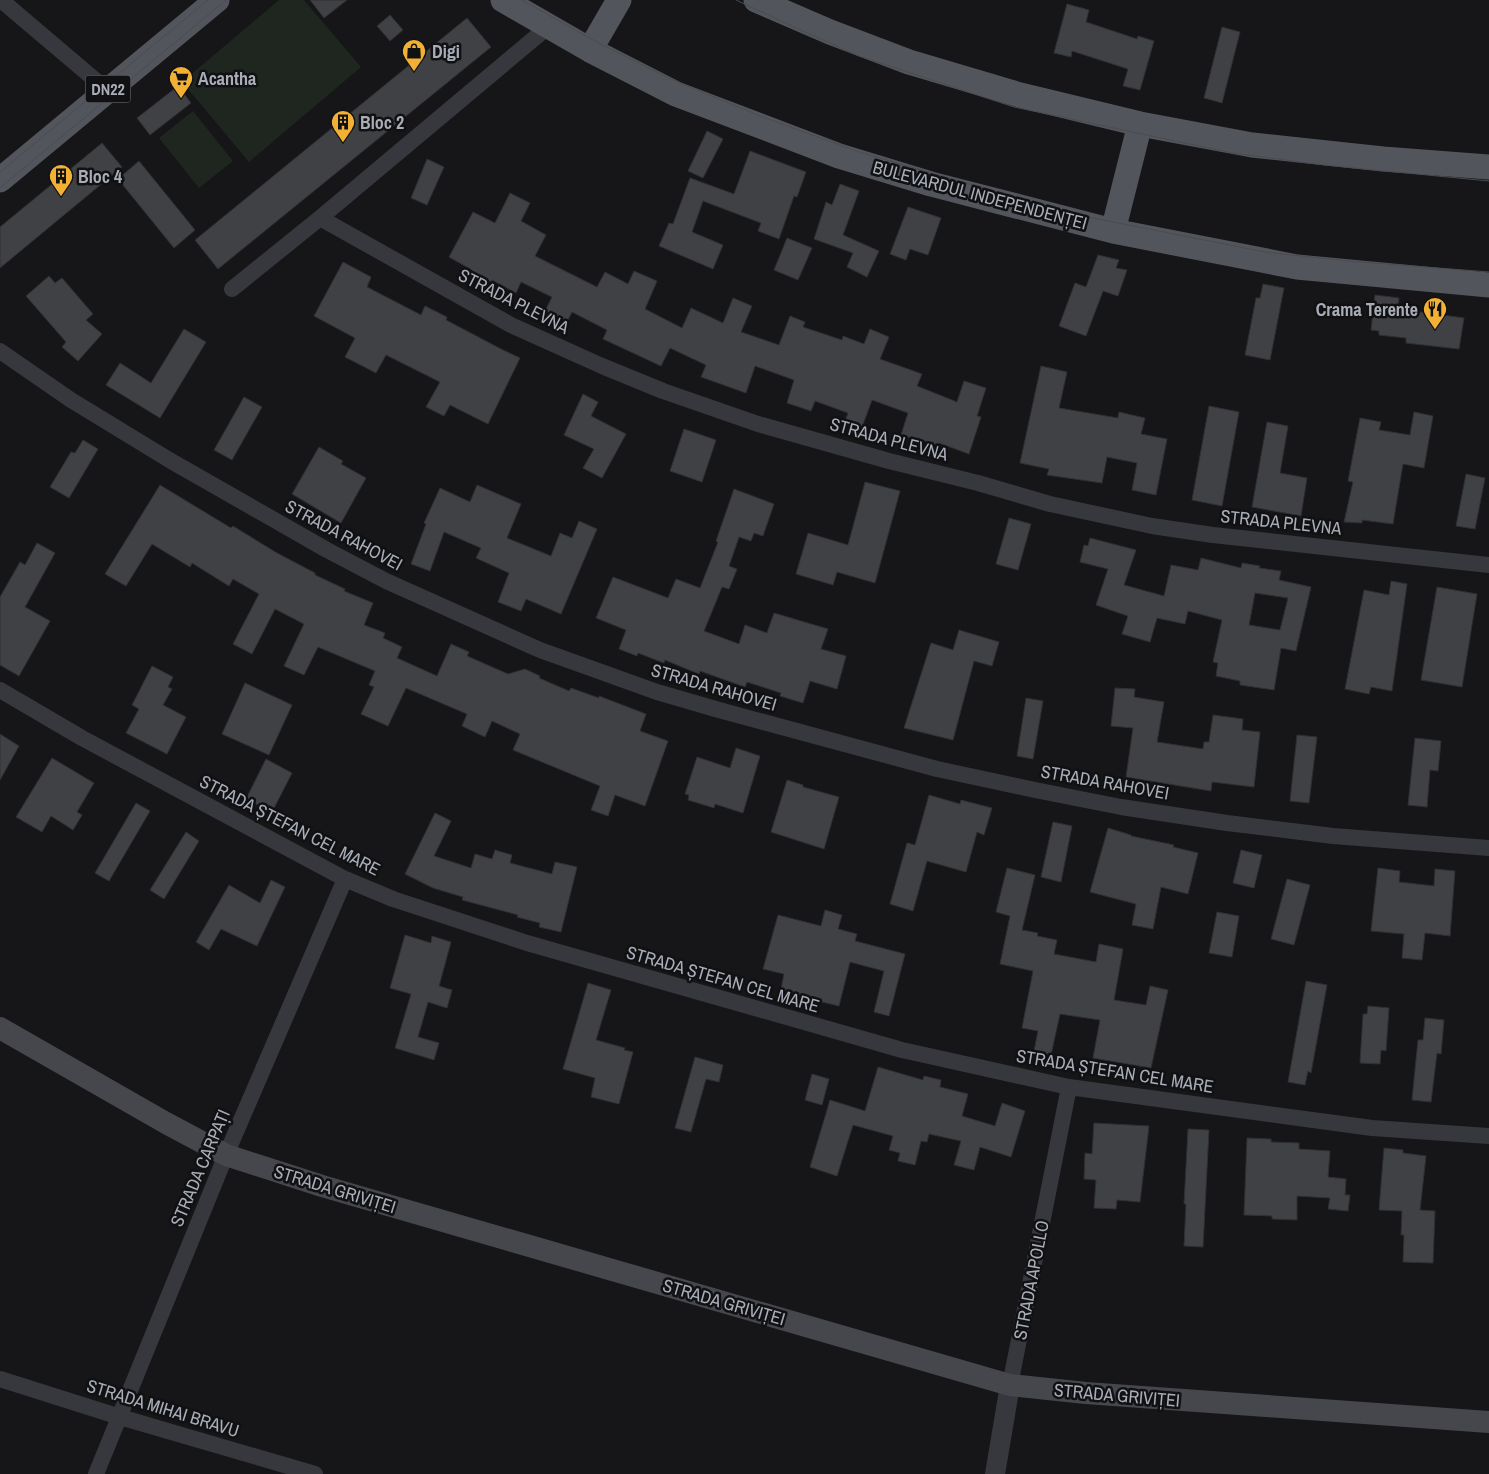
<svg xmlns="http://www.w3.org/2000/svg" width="1489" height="1474" viewBox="0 0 1489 1474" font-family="'Archivo Narrow',sans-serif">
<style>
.green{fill:#1e261f}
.building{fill:#404145;stroke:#303034;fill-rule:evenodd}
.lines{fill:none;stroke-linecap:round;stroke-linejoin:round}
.minor{stroke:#37383d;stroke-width:16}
.tertiary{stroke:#37383d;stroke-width:20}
.secondary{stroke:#45474d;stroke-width:22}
.primary{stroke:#53555c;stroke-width:25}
.tram{stroke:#4a4c52;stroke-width:1}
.labels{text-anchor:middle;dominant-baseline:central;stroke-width:5;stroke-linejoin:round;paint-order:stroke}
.shield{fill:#111113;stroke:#7b7e86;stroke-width:1}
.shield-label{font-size:16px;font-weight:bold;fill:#a8adb8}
.poi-label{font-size:18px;font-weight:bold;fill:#a8adb8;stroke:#111113;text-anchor:start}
.street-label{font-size:18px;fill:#a8adb8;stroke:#111113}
</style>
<rect width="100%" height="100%" fill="#161618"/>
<path class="green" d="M279 0H304L361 67 249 162 182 82Z
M193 111 233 161 199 188 159 138Z"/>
<path class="building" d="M310 0H347L324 18Z
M1067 4 1089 10 1086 22 1137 39 1138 36 1154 41 1140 90 1123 86 1128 69 1072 51 1071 57 1054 53Z
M390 15 403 30 390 41 377 26Z
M467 18 491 47 218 269 195 240Z
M1222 27 1240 32 1222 103 1204 98Z
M178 86 191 103 150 135 137 118Z
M707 131 723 139 703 178 688 171Z
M102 143 122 167 0 268V227Z
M750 151 806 172 797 197 794 196 779 239 758 231 761 223 703 201 692 232 723 245 713 269 659 246 669 223 673 224 690 178 734 194Z
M427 159 444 167 427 205 411 198Z
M139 161 195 230 174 248 118 179Z
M840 184 859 191 843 235 879 251 867 277 847 267 853 253 814 239 826 202 832 205Z
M510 193 530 203 521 221 546 235 535 256 597 287 605 272 628 284 634 271 657 281 645 309 682 328 691 308 723 323 733 298 752 306 741 332 779 345 790 316 805 322 803 327 842 340 843 336 864 344 870 329 889 337 880 359 922 374 917 386 957 402 964 381 986 388 977 416 981 417 969 454 939 443 938 446 918 438 917 440 901 435 908 413 872 400 862 427 845 421 848 413 815 401 811 411 787 403 794 380 755 366 746 393 701 377 706 365 670 348 661 366 603 339 607 330 572 312 567 322 545 311 552 297 521 282 516 293 492 280 491 282 471 272 472 270 449 257 473 212 495 223Z
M908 207 941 218 928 255 910 249 906 260 890 254Z
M787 238 812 248 798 280 774 270Z
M1098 255 1119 260 1116 268 1127 270 1118 296 1103 291 1086 336 1059 326 1075 283 1086 287Z
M343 262 371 277 367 287 421 315 425 306 447 317 446 320 501 349 520 358 488 424 450 405 444 416 426 407 440 382 386 355 376 373 345 357 355 338 314 316Z
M49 276 55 283 62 278 93 314 86 320 102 334 78 361 62 347 66 342 26 296Z
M1263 284 1284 288 1270 360 1245 355 1256 298H1260Z
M1375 295 1399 298 1398 309 1464 318 1459 349 1406 343V338L1379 335V331L1371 330Z
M184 329 206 342 160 418 106 385 120 363 151 383Z
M1041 366 1067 372 1059 408 1118 418 1119 412 1145 418 1141 434 1167 439 1156 495 1132 490 1137 463 1107 457 1102 483 1047 475 1049 469 1020 463Z
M583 394 598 402 591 416 626 434 602 478 583 468 594 449 564 435Z
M244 397 262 407 232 460 214 450Z
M1209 406 1239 412 1222 506 1192 500Z
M1414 412 1433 416 1424 468 1403 464 1393 524 1362 520V523L1344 522 1353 482 1348 481 1360 418 1381 422 1379 430 1410 435Z
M1267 422 1288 426 1280 473 1307 478 1301 516 1252 507Z
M684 429 716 440 702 482 670 471Z
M83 440 98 449 69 498 50 487 71 452 75 453Z
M319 447 343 461 341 464 366 478 341 523 292 494Z
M1466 474 1485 478 1475 529 1456 526Z
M865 482 900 491 875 583 837 572 833 585 796 574 808 533 848 545Z
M160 485 231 528 233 526 277 553 315 573V575L345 589 344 591 373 603 364 625 385 633 383 638 402 647 397 658 437 676 451 644 469 652 467 656 508 674 525 669 540 676 539 678 569 691 571 688 599 698V696L646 714 640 731 668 741 645 806 615 795 608 816 591 810 600 786 513 750 520 734 492 721 485 737 462 726 467 714 406 688 388 726 361 714 374 687 369 685 375 671 318 647 304 675 284 666 304 624 275 609 252 654 233 644 259 594 233 579 229 586 192 563 190 567 152 544 126 586 105 574Z
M477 485 521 504 507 538 551 556 560 533 572 538 579 521 597 529 561 614 526 599 521 611 498 602 509 573 476 558 481 548 444 532 430 571 411 564 426 524 424 523 440 488 470 502Z
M734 489 774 504 763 536 754 533 751 541 739 537 729 566 737 569 729 589 722 587 704 631 739 644 745 625 767 633 774 613 828 629 821 649 846 656 837 689 810 681 803 703 780 696 781 693 747 682 745 687 700 671 699 674 665 660 664 663 638 653 637 656 619 649 626 630 596 618 613 577 668 598 676 579 700 588 718 542 716 541Z
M1009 518 1031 524 1018 570 996 564Z
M1090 538 1136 550 1124 585 1164 596 1171 565 1198 570 1201 558 1241 568 1242 563 1260 566 1259 568 1281 571 1279 580 1311 587 1296 651 1281 648 1274 690 1240 685V681L1216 676 1218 663 1213 662 1222 620 1188 611 1185 624 1157 618 1150 642 1122 634 1128 616 1096 605 1108 569 1080 562 1084 545 1088 546ZM1255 593 1288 598 1280 630 1249 625Z
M37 543 55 553 25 607 50 621 19 676 0 665V597L20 562 25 565Z
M1391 581 1407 584 1392 691 1371 687 1369 694 1345 689 1364 590 1389 595Z
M1437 587 1477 594 1462 687 1421 680Z
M959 630 999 642 992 666 974 661 953 740 904 728 931 643 953 650Z
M152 666 173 677 168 687 172 689 163 705 186 717 167 754 126 733 139 709 132 705Z
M245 683 292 705 269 755 222 734Z
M1115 688 1135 689 1134 697 1164 702 1157 742 1203 749 1204 742H1209L1213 715 1243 719 1242 730 1260 732 1254 787 1212 782 1211 791 1126 777 1133 728 1111 726Z
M1026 698 1043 701 1033 759 1017 756Z
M0 734 19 746 0 780Z
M1297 735 1317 737 1309 803 1290 801Z
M1415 738 1441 741 1438 771 1430 770 1427 807 1408 805Z
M736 748 760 756 743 813 715 804 714 808 688 800 689 795 685 794 697 757 730 768Z
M52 758 94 783 77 812 82 815 73 830 51 816 42 832 16 817Z
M266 759 292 773 272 812 246 799Z
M787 780 803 785V787L839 797 824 849 771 832Z
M929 795 960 804 961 800 992 808 984 835 977 832 966 872 927 861 913 911 890 904 907 843 915 845Z
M136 803 150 811 109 881 95 873Z
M435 813 451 821 434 856 471 868 475 854 492 859 495 850 512 855 510 863 552 874 555 862 577 867 561 932 539 927 540 923 517 917 518 915 462 900 463 897 433 888 405 874Z
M1053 822 1072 826 1061 882 1041 877Z
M1108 828 1131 835V836L1174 845 1173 847 1198 853 1188 894 1161 887 1153 929 1132 925 1136 904 1090 892Z
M186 832 199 841 164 899 150 890Z
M1241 850 1262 855 1254 888 1233 883Z
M1007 868 1035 875 1022 930 1038 933 1037 936 1057 940 1054 954 1096 962 1099 944 1123 949 1114 1000 1146 1005 1150 986 1168 990 1151 1068 1093 1058 1100 1020 1060 1014 1051 1055 1034 1051 1038 1031 1022 1028 1033 971 1000 964 1010 916 996 912Z
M1378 868 1400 871 1399 882 1434 886 1435 869 1455 871 1450 936 1425 933 1422 960 1402 958 1404 934 1371 931Z
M1287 879 1310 885 1294 945 1271 939Z
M271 880 285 887 257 946 221 929 209 950 196 942 229 885 260 903Z
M825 910 842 915 838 929 857 934 855 941 905 954 889 1016 874 1012 884 971 850 962 839 1006 797 996V998L780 994 784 974 763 969 778 915 821 926Z
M1217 912 1239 916 1232 957 1209 953Z
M405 935 431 943 432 936 451 942 439 986 452 990 447 1008 428 1002 418 1037 439 1043 434 1060 395 1048 411 994 390 988Z
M1306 981 1327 985 1311 1073 1308 1071 1305 1085 1288 1082Z
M588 983 611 990 596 1040 625 1048 624 1050 633 1052 619 1104 591 1097 595 1078 563 1069Z
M1368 1006 1389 1008 1386 1051 1381 1050 1380 1064 1360 1063 1363 1014H1367Z
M1425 1018 1444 1020 1441 1054 1437 1053 1431 1102 1412 1100 1418 1040H1423Z
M695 1057 723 1065 719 1082 706 1079 691 1132 675 1128Z
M878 1067 923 1080 924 1076 941 1080 940 1087 968 1094 962 1116 995 1126 1002 1103 1025 1111 1011 1157 980 1147 974 1170 954 1165 961 1141 929 1134 927 1142 921 1141 915 1165 898 1161 900 1153 889 1150 893 1136 853 1125 837 1176 810 1167 830 1100 865 1111Z
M812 1074 829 1079 822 1105 805 1100Z
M1094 1123 1149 1126 1140 1202 1117 1200 1116 1209 1094 1208 1096 1180 1084 1179 1085 1153 1092 1154Z
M1188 1129 1209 1130 1203 1247 1184 1246 1186 1204H1184Z
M1247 1138 1271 1139V1142L1299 1143V1149L1330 1151 1328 1177 1346 1179 1345 1195H1350L1348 1211 1328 1209 1330 1198 1297 1196V1220L1272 1219V1216L1244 1215Z
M1384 1148 1403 1150V1153L1426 1156 1420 1210 1435 1211 1433 1263 1403 1262 1404 1235H1401L1402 1211 1379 1210Z"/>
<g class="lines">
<path class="minor" d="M1 0 107 90
M320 218 511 325 602 366 663 391 758 424 889 461 978 483 1050 504 1152 526 1213 535 1489 565
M232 289 320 218 549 26
M0 351 71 400 171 461 327 550 386 581 540 650 657 692 719 710 937 769 1035 790 1121 807 1227 823 1333 836 1489 848
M0 690 82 738 345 879 393 899 527 943 902 1050 1069 1087 1372 1128 1489 1136
M0 1379 120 1417 315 1474
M1010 1385 1069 1087
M96 1474 226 1155 345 879"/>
<path class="tertiary" d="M995 1474 1010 1385"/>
<path class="secondary" d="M0 1028 166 1123 226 1155 322 1186 1010 1385 1086 1393 1489 1422"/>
<path class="primary" d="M503 0 590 50 676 94 839 156 931 184 1113 231 1297 267 1489 285
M756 0 830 32 909 62 1020 95 1140 124 1252 145 1383 159 1489 167
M590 50 619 0
M0 180 217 0
M1113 231 1140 124"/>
<path class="tram" d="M522 0 595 41 675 81 763 117 859 152 1073 214 1265 252 1348 261 1489 272
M736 0 796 28 859 56 1014 107 1232 153 1324 165 1489 181
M0 172 208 0
M0 188 226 0"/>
</g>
<defs>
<g id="shop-pin" transform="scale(1.25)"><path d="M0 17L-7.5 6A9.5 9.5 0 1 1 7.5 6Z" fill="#f2b134" stroke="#111113"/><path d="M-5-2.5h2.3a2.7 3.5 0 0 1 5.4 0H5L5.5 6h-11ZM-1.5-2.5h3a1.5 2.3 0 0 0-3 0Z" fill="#111"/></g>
<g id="supermarket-pin" transform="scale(1.25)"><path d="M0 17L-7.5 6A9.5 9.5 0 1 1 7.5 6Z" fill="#f2b134" stroke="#111113"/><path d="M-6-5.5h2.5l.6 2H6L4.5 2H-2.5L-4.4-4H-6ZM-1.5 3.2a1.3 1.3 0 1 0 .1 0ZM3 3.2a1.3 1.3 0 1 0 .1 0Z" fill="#111"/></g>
<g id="building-pin" transform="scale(1.25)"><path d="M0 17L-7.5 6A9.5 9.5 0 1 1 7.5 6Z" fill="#f2b134" stroke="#111113"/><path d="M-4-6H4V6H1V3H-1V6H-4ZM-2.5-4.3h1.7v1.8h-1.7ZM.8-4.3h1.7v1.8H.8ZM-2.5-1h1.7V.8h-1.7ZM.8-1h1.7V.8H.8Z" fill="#111"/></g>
<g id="restaurant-pin" transform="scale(1.25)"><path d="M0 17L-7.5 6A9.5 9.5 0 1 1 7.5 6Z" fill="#f2b134" stroke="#111113"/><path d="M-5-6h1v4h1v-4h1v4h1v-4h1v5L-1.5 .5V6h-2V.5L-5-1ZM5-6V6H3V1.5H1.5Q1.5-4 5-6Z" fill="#111"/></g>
</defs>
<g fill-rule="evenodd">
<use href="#shop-pin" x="414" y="51"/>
<use href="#supermarket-pin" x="181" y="78"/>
<use href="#building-pin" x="343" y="122"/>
<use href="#building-pin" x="61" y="176"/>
<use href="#restaurant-pin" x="1435" y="309"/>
</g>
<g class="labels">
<rect class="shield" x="85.5" y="75.5" width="45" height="27" rx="4"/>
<g class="shield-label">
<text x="108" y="89">DN22</text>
</g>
<g class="poi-label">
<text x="432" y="51">Digi</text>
<text x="198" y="78">Acantha</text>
<text x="360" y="122">Bloc 2</text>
<text x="78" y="176">Bloc 4</text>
<text x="1418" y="309" text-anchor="end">Crama Terente</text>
</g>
<g class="street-label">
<text transform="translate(980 195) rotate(15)">BULEVARDUL INDEPENDENȚEI</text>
<text transform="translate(514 301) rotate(27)">STRADA PLEVNA</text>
<text transform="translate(889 439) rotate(15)">STRADA PLEVNA</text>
<text transform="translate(1281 522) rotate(6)">STRADA PLEVNA</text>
<text transform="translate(344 535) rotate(28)">STRADA RAHOVEI</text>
<text transform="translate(714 687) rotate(16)">STRADA RAHOVEI</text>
<text transform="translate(1105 782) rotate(10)">STRADA RAHOVEI</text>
<text transform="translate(290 825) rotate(27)">STRADA ȘTEFAN CEL MARE</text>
<text transform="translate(723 979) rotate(16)">STRADA ȘTEFAN CEL MARE</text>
<text transform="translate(1115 1071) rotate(9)">STRADA ȘTEFAN CEL MARE</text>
<text transform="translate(200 1168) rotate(-67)">STRADA CARPAȚI</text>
<text transform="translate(335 1189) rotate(17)">STRADA GRIVIȚEI</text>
<text transform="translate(1031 1280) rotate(-79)">STRADA APOLLO</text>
<text transform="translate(724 1302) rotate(16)">STRADA GRIVIȚEI</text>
<text transform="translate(1117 1395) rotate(5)">STRADA GRIVIȚEI</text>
<text transform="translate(163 1408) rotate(17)">STRADA MIHAI BRAVU</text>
</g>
</g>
</svg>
